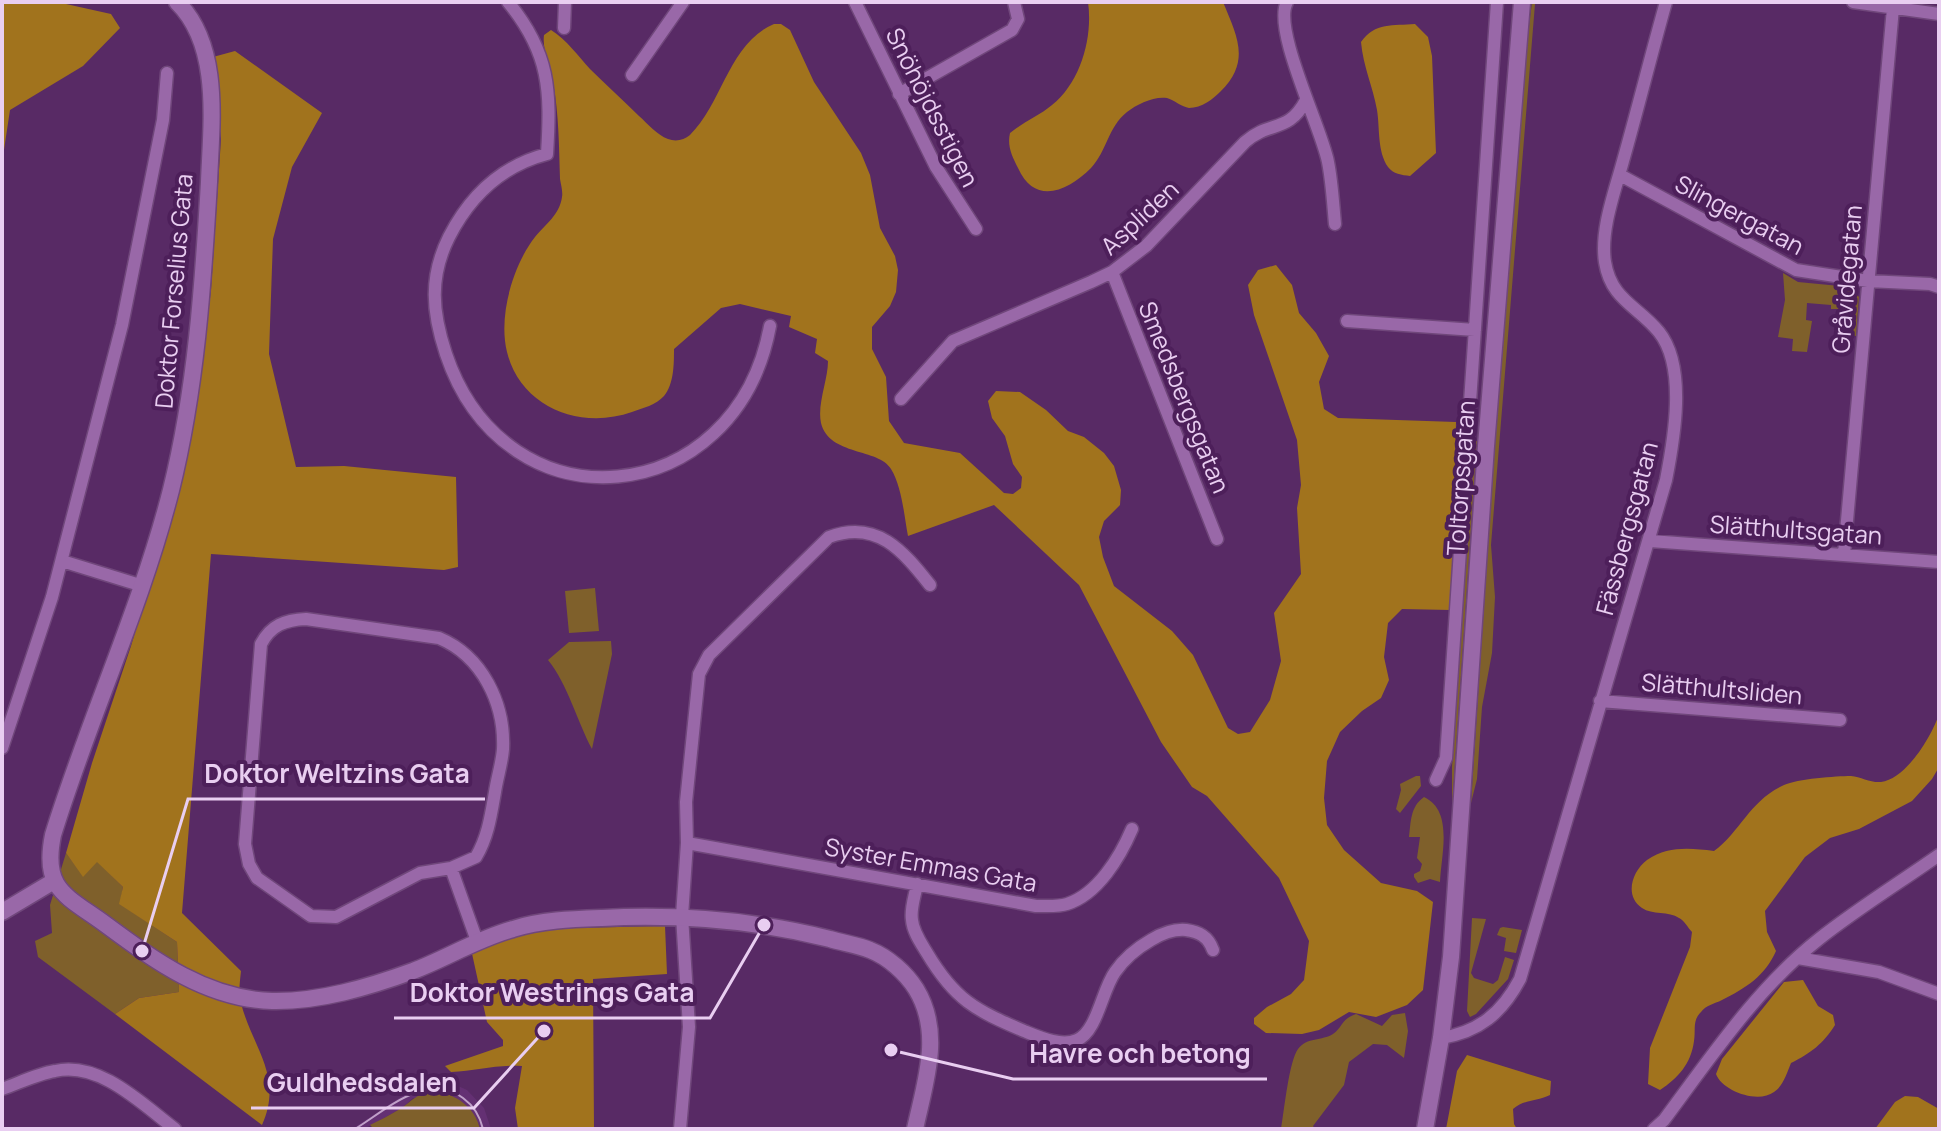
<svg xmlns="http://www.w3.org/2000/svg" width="1941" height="1131" viewBox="0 0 1941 1131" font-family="Manrope,sans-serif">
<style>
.built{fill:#643073}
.green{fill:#7f602b}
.forest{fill:#a1731d}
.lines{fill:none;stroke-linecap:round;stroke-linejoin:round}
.minor-casing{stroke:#70477b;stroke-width:15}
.tertiary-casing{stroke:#70477b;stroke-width:19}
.minor{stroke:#9968a8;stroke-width:12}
.tertiary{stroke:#9968a8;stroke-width:16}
.tram{stroke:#c0a0c9;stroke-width:2}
.labels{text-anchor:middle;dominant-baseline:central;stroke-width:8;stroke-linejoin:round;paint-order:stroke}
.street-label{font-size:24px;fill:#e9cef1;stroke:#4d1f5a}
.leader{fill:none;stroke:#e9cef1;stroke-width:3}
.callout-dot{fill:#e9cef1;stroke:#4d1f5a;stroke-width:3}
.callout-label{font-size:26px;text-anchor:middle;font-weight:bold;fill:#e9cef1;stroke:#4d1f5a;stroke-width:8;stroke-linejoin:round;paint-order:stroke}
</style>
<rect width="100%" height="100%" fill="#582a65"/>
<path class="built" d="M433 1082 454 1084 467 1090 484 1108 491 1129H480L479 1124 413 1098 402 1108 364 1129H352L416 1087Z"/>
<path class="green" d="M1532 2 1535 4 1491 545 1495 597 1492 653 1482 707 1477 779 1471 803 1500 360 1523 75Z
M1783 273 1798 282 1850 287 1859 297 1856 336 1852 335 1851 340 1841 337 1839 329 1842 328 1844 309H1831V305L1807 303 1806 320 1812 321 1807 352 1792 351 1793 339 1778 337 1785 300Z
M1474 441H1477L1452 808V767Z
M595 588 599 631 569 633 565 591Z
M611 641 612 654 592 749C577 721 568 685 548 660L569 642Z
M1416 776H1420L1421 786 1400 813 1396 809 1401 790 1400 784Z
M1424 797C1454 811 1441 855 1440 882L1430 879 1418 883 1414 877V874L1420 871 1422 864 1417 858 1420 837H1409C1411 822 1410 807 1424 797Z
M66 853 83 876 97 861 123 887 120 904 177 942 179 992 139 998 115 1014 38 957 35 941 52 933 50 905Z
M1472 918 1486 919 1471 973 1474 978 1493 984 1498 980 1505 957 1514 960 1508 979 1476 1014 1470 1017 1467 1011Z
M1503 927 1522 930 1516 953 1504 951 1506 938 1497 935 1500 928Z
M1405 1013 1408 1031 1404 1058 1387 1045 1373 1044 1349 1062 1344 1085 1313 1126 1315 1129H1281C1284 1112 1289 1061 1298 1049 1307 1037 1322 1041 1333 1034 1343 1027 1341 1019 1356 1014L1382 1026 1392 1015Z
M434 1091C456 1094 475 1107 480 1129H374L370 1125C380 1120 390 1115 400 1109 412 1101 418 1092 434 1091Z"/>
<path class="forest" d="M2 2H57L111 14 120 28 83 66 10 110 2 163Z
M1088 2H1223C1237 36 1251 61 1221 91 1213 99 1202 108 1189 108 1182 107 1174 100 1167 98 1154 96 1137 104 1127 112 1108 127 1107 151 1091 168 1068 191 1035 206 1018 168 1012 156 1007 146 1010 133 1023 122 1039 116 1052 105 1081 82 1093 37 1088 2Z
M774 24H781L790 30 814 82 861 153 870 175 880 228 895 256 898 270 896 292 890 306 872 327V349L886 377 889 421 904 443 960 453 1004 493 1013 494 1021 488 1022 477 1013 464 1005 436 992 418 988 401 996 391 1020 392 1046 410 1068 431 1084 437 1104 453 1114 466 1121 490 1120 505 1104 521 1099 537 1103 557 1114 586 1172 631 1193 655 1228 728 1238 734 1250 732 1270 700 1281 661 1274 613 1301 574 1297 508 1301 485 1297 440 1254 315 1248 285 1258 270 1276 265 1292 285 1299 313 1316 333 1329 356 1319 382 1324 409 1338 418 1456 422 1451 610 1402 609 1388 623 1384 657 1389 680 1381 698 1362 711 1340 732 1327 761 1324 798 1327 825 1344 850 1381 883 1417 891 1433 902 1423 990 1407 1005 1376 1017 1349 1012 1319 1030 1302 1034 1266 1033 1254 1024V1018L1267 1007 1291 994 1304 980 1309 941 1279 878 1207 796 1192 787 1161 742 1079 585 994 505 908 536C904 515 902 487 891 469 879 448 829 456 821 423 817 404 828 380 828 361L815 353 817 339 789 327 791 316 740 304 721 308 674 349C674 364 674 384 664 396 656 405 643 408 632 412 581 430 521 408 507 352 498 316 513 265 535 237 545 225 560 214 562 197 563 192 561 185 560 179 559 147 559 115 553 82 551 67 542 51 544 35L551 30C567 40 578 56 590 69 606 85 623 100 639 116 648 124 657 135 668 139 676 142 684 140 690 135 723 102 729 43 774 24Z
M1415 24 1428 37 1432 56 1436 153 1410 176C1402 175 1393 174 1388 167 1377 151 1380 128 1377 110 1373 87 1363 66 1361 42 1375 22 1393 26 1415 24Z
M235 51 322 113 292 167 273 239 269 354 296 467 344 466 456 477 458 567 444 570 211 554 182 913 241 971C240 981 238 994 241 1003 252 1047 284 1076 262 1125L115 1014 139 998 179 992 177 942 119 904 123 887 97 862 83 877 66 853 92 763 131 646 180 479 202 363 211 290 221 139 213 57Z
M1939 714V767L1932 779 1912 801 1859 829 1830 838 1805 857 1765 911 1767 932 1776 951C1765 976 1746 988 1722 1000 1714 1004 1706 1005 1701 1012 1692 1021 1696 1029 1694 1041 1691 1064 1678 1078 1660 1090L1648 1084 1650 1048 1690 947 1692 932C1688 928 1684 920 1679 918 1669 911 1652 915 1642 908 1624 896 1632 871 1647 860 1668 846 1689 848 1714 851 1741 831 1750 800 1784 785 1797 779 1836 776 1851 776 1861 777 1871 783 1881 782 1906 779 1932 736 1939 714Z
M665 926 667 974 593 979 594 1129H518L515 1108 522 1066C498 1064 476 1071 451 1072L445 1066 503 1046V1040L487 1022 471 949 529 929Z
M1803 980 1818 1006 1833 1015 1835 1025C1823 1044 1811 1053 1791 1063 1787 1073 1783 1086 1774 1092 1758 1104 1722 1091 1716 1074L1722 1059 1784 982Z
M1467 1055 1551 1081 1550 1095C1536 1102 1525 1099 1513 1109L1514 1124 1517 1129H1446L1457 1071Z
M1905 1096 1918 1097 1939 1109V1129H1875L1895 1102Z"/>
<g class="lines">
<g class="minor-casing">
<path id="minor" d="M508 2C550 53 551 91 547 154 501 166 470 196 449 237 429 277 432 312 446 354 506 533 736 511 770 326
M855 2 936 167 976 229
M1287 2C1272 29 1322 129 1328 162 1332 182 1333 203 1335 224
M1853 2 1939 14
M564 28 565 2
M632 75 683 2
M899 94 1012 30 1018 19 1014 2
M1620 175 1796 270 1868 281 1930 284 1939 287
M1112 272 1217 539
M1347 321 1475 330
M901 399 953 341 1091 282 1112 272 1146 246 1245 142C1270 120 1288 134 1306 100
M1650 541 1939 562
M1844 554 1893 8
M62 561 143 586
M306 619 439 638C482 656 505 703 503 749 502 763 497 778 495 792 491 815 488 837 476 857L451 868 420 873 336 917 311 916 257 878 249 864 245 844 261 644C271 625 285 620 306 619Z
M1600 701 1840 720
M2 748 52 597 122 325 163 120 167 73
M1436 780 1446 758 1497 2
M687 843 1036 906C1046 906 1058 907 1067 904 1098 894 1120 857 1132 829
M451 868 477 941
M917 884C915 896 910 909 912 920 913 932 921 943 927 953 955 1000 975 1010 1024 1031 1039 1037 1061 1047 1077 1040 1097 1032 1102 990 1115 972 1124 959 1137 948 1151 940 1161 934 1174 929 1186 930 1199 932 1208 936 1213 950
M1798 958 1879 972 1939 994
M1441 1038C1479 1032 1502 1013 1520 979L1666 480C1674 439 1687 367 1659 332 1638 306 1611 300 1605 262 1600 230 1615 191 1623 161 1638 108 1651 55 1666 2
M2 1089C19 1083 37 1074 55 1071 100 1061 142 1104 175 1129
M680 1129 689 1027 682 916 687 843 686 802 699 674 709 655 829 537C877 519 903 551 930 585
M1654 1129 1664 1120C1711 1057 1757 988 1819 939 1857 909 1899 883 1939 855"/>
</g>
<g class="tertiary-casing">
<path id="tertiary" d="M177 2C222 46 211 126 209 182 203 286 196 389 171 490 141 608 89 718 53 835 42 889 65 895 105 924 155 961 207 999 272 1001 319 1002 369 987 413 971 447 958 477 939 513 929 541 920 573 919 602 918 680 914 754 920 830 939 843 943 858 945 870 950 888 957 906 973 916 989 943 1033 925 1082 915 1129
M2 912 54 881
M1425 1129 1441 1038 1451 957 1486 446 1522 2"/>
</g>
<use href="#minor" class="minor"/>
<use href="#tertiary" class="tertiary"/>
<path class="tram" d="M355 1129C386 1110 427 1071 463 1098 474 1106 480 1116 483 1129"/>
</g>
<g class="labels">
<g class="street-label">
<text transform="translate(933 107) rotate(63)">Snöhöjdsstigen</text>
<text transform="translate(1740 214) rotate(28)">Slingergatan</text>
<text transform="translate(1139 217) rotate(-43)">Aspliden</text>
<text transform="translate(1846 279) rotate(-85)">Gråvidegatan</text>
<text transform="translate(173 291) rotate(-85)">Doktor Forselius Gata</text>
<text transform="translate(1185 397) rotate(68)">Smedsbergsgatan</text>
<text transform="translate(1460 478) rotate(-86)">Toltorpsgatan</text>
<text transform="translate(1626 528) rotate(-75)">Fässbergsgatan</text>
<text transform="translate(1796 529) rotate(4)">Slätthultsgatan</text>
<text transform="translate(1722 688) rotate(5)">Slätthultsliden</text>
<text transform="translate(931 864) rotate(10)">Syster Emmas Gata</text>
</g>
</g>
<path class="leader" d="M142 951L188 799H485M764 925L710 1018H394M891 1050L1013 1079H1267M544 1031L474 1108H251"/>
<g class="callout-dot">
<circle cx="142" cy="951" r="8"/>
<circle cx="764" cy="925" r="8"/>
<circle cx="891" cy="1050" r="8"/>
<circle cx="544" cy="1031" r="8"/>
</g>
<g class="callout-label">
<text x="337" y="783">Doktor Weltzins Gata</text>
<text x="552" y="1002">Doktor Westrings Gata</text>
<text x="1140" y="1063">Havre och betong</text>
<text x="362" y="1092">Guldhedsdalen</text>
</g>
<rect width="1941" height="1131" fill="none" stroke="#e9cef1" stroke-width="8"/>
</svg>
